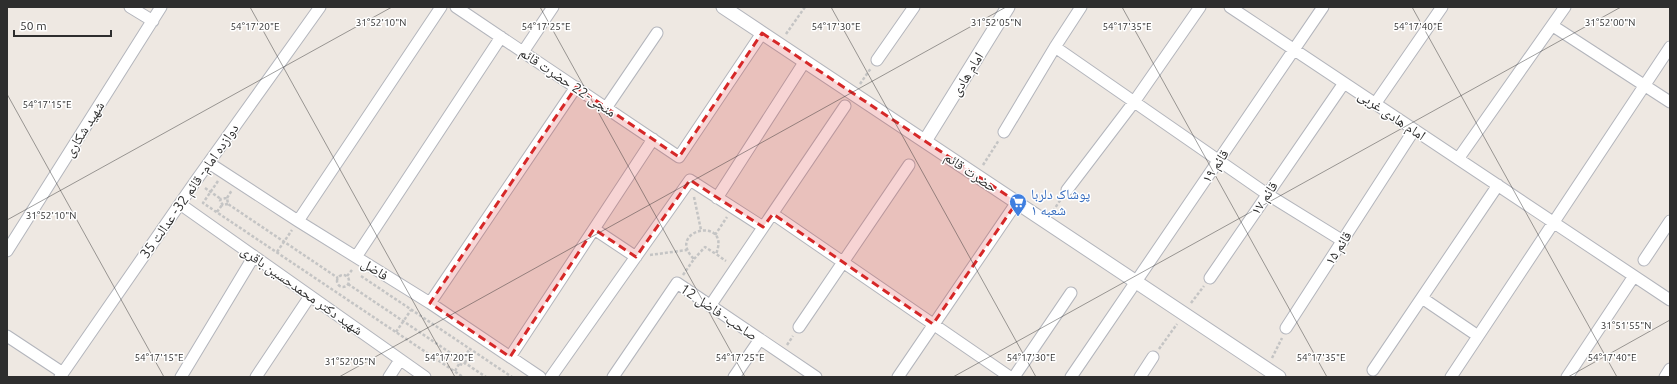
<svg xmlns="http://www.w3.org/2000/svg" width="1677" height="384" viewBox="0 0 1677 384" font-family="Ubuntu,'Noto Naskh Arabic',sans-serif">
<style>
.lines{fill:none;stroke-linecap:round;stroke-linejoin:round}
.minor-casing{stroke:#b3b5bc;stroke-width:13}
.tertiary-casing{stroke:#b3b5bc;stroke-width:15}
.path{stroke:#c4c4c4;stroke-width:2.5;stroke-dasharray:3 2;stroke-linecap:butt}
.minor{stroke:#fff;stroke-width:11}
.tertiary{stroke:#fff;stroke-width:13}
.marked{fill:#d62828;fill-opacity:0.2;stroke:#d62828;stroke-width:3;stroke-dasharray:8 5;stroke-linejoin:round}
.ticks{fill:none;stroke:#2e2e2e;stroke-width:1;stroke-opacity:0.45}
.labels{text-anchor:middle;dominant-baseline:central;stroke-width:3;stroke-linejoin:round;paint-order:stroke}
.street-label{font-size:14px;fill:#2e2e2e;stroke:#fff}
.shop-label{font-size:14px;fill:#366cbe;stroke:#fff;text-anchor:start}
.ticks-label{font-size:10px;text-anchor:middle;fill:#2e2e2e;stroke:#fff;stroke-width:3;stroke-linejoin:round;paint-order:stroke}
</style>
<rect width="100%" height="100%" fill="#eee8e2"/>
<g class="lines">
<g class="minor-casing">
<path id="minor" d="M130 7 153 21
M456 7 679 157 762 33
M1230 7 1670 300
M1553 26 1670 102
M1055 47 1267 194 1343 241
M523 52 553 7
M877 60 914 7
M1375 104 1442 7
M606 108 657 33
M1004 132 1055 47 1081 7
M1458 159 1565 7
M209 163 298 221 430 303 540 377
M1067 190 1134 102 1200 7
M717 198 805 61
M180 204 425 377
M773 214 1010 377
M298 221 441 7
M594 229 636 257
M7 251 161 7
M356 257 501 37
M1644 260 1670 221
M1210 278 1344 83
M1422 298 1478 336
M430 303 576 87
M710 306 845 106
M799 327 909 165
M1286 328 1414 130
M7 336 63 373
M510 357 653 139
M1373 370 1498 185
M60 377 195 182 320 7
M181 377 254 256
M256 377 310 296
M389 377 400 360
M551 377 690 180 763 227
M613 377 677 283 816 377
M734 377 760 339
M898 377 1017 202
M1014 377 1071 293
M1071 377 1323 7
M1140 377 1153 357
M1451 377 1670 47
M1567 377 1634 276
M1665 377 1670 369"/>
</g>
<g class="tertiary-casing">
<path id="tertiary" d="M723 7 1279 377
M925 141 1008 7"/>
</g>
<path class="path" d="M786 34 805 7
M860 84 871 68
M983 165 999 140
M218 181 203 203 463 377
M205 188 221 199
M694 197 701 230
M227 198 232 190
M228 204 223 205 220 201 221 199 227 198 228 204 338 278
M1053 211 1061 199
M217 212 222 205
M715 235 727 217
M277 252 292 230
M650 255 687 250
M694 259 705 247 716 254
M683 275 694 259C664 230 732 215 716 254L726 261
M337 281a6 6 0 1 1 12 0a6 6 0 1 1-12 0Z
M347 276 352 270
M361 276 512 377
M348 284 458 358
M1191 303 1204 286
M396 332 411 310
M787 345 793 336
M1159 349 1177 324
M464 357 470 349
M1272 358 1282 338
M465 363 466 360 464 357 458 358 457 361 459 364 463 365 465 363 486 377
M455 371 459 364"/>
<use href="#minor" class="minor"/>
<use href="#tertiary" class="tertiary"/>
</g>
<path class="marked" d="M762 33 1017 202 933 324 773 214 763 227 690 180 636 257 594 229 510 357 430 303 576 87 679 157Z"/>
<path class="ticks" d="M250 7 455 377M540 7 745 377M831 7 1036 377M1122 7 1327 377M1412 7 1617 377M7 94 164 377M7 220 392 7M339 377 1006 7M953 377 1621 7M1568 377 1670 320"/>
<defs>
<g id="supermarket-pin" transform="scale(0.9)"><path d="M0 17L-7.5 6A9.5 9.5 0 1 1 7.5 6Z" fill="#3f7fe0" stroke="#fff"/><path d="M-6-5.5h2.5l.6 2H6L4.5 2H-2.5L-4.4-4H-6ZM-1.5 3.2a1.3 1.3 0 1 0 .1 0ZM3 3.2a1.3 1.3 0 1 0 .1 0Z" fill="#fff"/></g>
</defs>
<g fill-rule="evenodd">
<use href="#supermarket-pin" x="1018" y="202"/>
</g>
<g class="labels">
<g class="street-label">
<text transform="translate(967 74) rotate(-58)">امام هادی</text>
<text transform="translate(568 82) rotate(34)">منجی-22 حضرت قائم</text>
<text transform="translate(1392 115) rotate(34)">امام هادی غربی</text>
<text transform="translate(84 129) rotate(-58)">شهید شکاری</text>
<text transform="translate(1215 166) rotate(-56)">قائم ۱۹</text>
<text transform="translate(971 172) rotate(34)">حضرت قائم</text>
<text transform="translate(189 191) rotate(-55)">دوازده امام- قائم 32- عدالت 35</text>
<text transform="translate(1264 198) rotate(-56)">قائم ۱۷</text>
<text transform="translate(1338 248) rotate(-57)">قائم ۱۵</text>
<text transform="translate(375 269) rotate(32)">فاضل</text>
<text transform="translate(302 290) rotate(35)">شهید دکتر محمدحسین باقری</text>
<text transform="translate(719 312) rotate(34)">صاحب- فاضل 12</text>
</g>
<g class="shop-label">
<text x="1031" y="194">پوشاک دلربا<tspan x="1031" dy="16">شعبه ۱</tspan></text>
</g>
</g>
<g class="ticks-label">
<text x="381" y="26">31°52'10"N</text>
<text x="996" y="26">31°52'05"N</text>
<text x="1610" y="26">31°52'00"N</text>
<text x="255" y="30">54°17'20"E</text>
<text x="546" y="30">54°17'25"E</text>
<text x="836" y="30">54°17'30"E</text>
<text x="1127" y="30">54°17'35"E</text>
<text x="1418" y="30">54°17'40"E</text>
<text x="47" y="108">54°17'15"E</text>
<text x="51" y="219">31°52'10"N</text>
<text x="1626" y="329">31°51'55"N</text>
<text x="159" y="361">54°17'15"E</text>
<text x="449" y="361">54°17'20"E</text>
<text x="740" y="361">54°17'25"E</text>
<text x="1031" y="361">54°17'30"E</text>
<text x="1321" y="361">54°17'35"E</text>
<text x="1612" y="361">54°17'40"E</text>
<text x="350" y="365">31°52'05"N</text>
</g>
<rect width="1677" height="384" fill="none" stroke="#2e2e2e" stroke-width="16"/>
<path d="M14 30v6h97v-6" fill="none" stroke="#2e2e2e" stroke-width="2"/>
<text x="20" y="30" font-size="12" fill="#2e2e2e" stroke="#ffffff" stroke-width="3" paint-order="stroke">50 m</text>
</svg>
